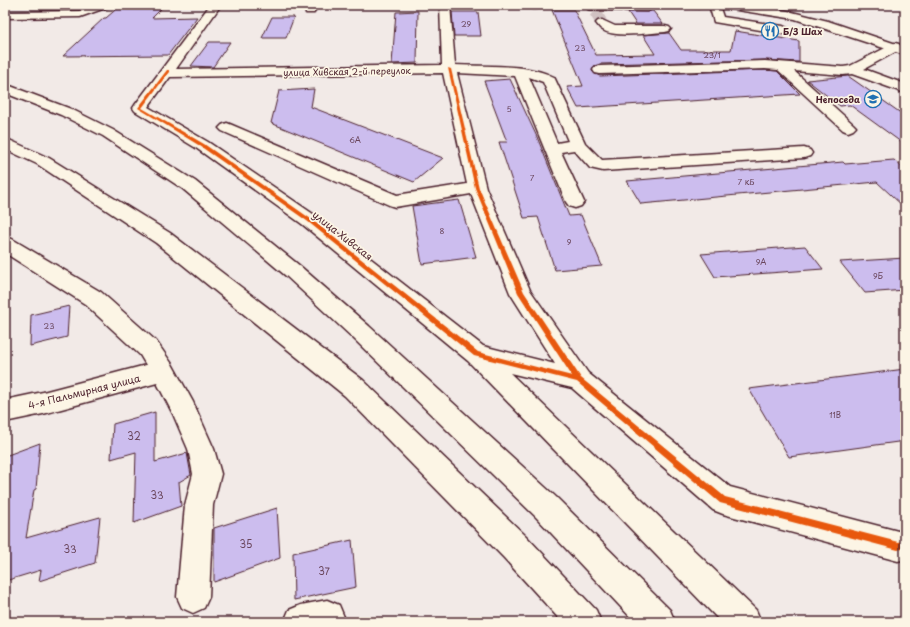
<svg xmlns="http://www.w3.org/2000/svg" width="910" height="627" viewBox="0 0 910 627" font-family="'Playpen Sans',sans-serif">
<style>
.building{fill:#ccbdee;stroke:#4a1f2b}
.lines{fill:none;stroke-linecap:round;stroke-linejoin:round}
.minor-tunnel{stroke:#d0c1c1;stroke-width:12;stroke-dasharray:12 6;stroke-linecap:butt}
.minor-casing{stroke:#4a1f2b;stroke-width:3}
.major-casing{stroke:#4a1f2b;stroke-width:3}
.path{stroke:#4a1f2b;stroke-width:1.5;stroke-dasharray:1.5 1.5;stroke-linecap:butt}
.minor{fill:#fcf5e5;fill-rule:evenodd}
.major{fill:#fcf5e5;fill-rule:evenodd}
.cycleway-casing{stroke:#fcf5e5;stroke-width:2}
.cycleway{fill:#e8590c;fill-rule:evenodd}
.labels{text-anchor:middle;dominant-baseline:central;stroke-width:3.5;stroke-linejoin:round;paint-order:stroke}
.number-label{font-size:8px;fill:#6a465c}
.far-poi-label{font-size:9px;font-weight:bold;fill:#4a1f2b;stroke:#fcf5e5;text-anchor:start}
.far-street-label{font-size:9px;fill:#4a1f2b;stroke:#fcf5e5}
.street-label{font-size:10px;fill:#4a1f2b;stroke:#fcf5e5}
.near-number-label{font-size:10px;fill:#6a465c}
</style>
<rect width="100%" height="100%" fill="#f2eae7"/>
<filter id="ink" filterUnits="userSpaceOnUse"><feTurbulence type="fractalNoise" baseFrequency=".025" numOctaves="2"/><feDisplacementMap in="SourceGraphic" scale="8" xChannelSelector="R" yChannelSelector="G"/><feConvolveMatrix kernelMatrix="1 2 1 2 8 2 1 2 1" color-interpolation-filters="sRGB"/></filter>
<g filter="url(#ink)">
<path class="building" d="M121 5H165L152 18 197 17 168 55 63 56 104 18H106Z
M552 10H574L596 55 655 54 643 35 669 33 681 50H731L735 31 799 41V62L765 60 600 64 594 66 592 71 595 74 600 76 765 70 777 71 800 94 578 108 567 87 583 86Z
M418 11 417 63 392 64 396 12Z
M651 11H653L663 24H636L628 12H648Z
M452 12H478L481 36H454Z
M272 17H294L286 38H262Z
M209 42H230L213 67 191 66Z
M848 76 905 116V145L850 105 840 106 807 80Z
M510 79 537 137 569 216 581 215 602 266 555 270 538 217 524 218 499 142H507L484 81Z
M314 89 311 107 443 158 414 182 271 123 279 91Z
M894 160 905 170V208L877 182 641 204 627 181 843 162 845 164Z
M459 200 476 257 422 264 412 206Z
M805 246 823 269 715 277 701 254Z
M905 258V290L865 293 840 262Z
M69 306 67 337 30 346 31 315Z
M905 369V441L789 457 749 389Z
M155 412V462L187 453 191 475 179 482 181 506 134 523 136 452 111 459 113 424Z
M40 443 36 489 34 490 26 538 100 517 95 563 39 581 41 570 5 581V456Z
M277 508 280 558 214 582V528Z
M352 540 356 587 294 600 293 553Z"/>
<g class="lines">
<path class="minor-tunnel" d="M595 12 602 23"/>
<g class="minor-casing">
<path id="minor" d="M94 5H109L108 7 80 17 5 18V10L10 12 79 11Z
M210 5H221L176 69 442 65 440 5H450L455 65C487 67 525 63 554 77L585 143 602 160 804 148 810 150 812 153 810 156 804 158 603 171 590 168 574 150 561 152 584 202 581 206 575 208 569 206 566 202 515 76 457 73 486 188 530 290 588 373 730 487 898 531 905 529V559L898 561 723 514 713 510 572 388 510 373 756 610 761 622H721L468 361 302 224 196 148 135 111 133 108 135 105ZM443 73 467 184 397 195 232 125 227 123 222 125 219 128 222 131 389 205 395 207 471 194 510 293 555 364 483 346 316 216 208 142 148 107 170 77ZM529 77 543 82 568 141 557 143Z
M307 5H317L314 13H306L305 11Z
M522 5H547C542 10 527 10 522 5Z
M587 5H649L653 8 648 11 592 10 588 9Z
M709 5H719L723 17 783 26 787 28 789 30 787 32 783 34 714 22Z
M602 20 615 26H665L669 27 671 29 669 31 665 32C650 33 614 38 603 30 600 29 598 25 596 23L598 21Z
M895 43 899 44 901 47 899 50 864 69 905 84V93L852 74 843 75 794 71 853 124 856 127 853 130 848 132 843 130 778 70 765 69 600 74 595 73 593 70 595 67 600 66 765 61 843 67 850 66Z
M5 237 12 239 101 292 156 341 172 364 193 402 214 449 221 474 213 505 209 597 204 608 193 613 182 608 177 597 185 505 193 474 188 449 173 414 157 383 43 414 5 422V400L43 392 146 365 140 355 85 304 5 253Z
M327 600 339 605 344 617 341 622H284L289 610 301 605Z"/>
</g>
<g class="major-casing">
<path id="major" d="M719 5H752L788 11 828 21 905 47V55L795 19 724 8Z
M5 84 71 109 113 130 195 181 300 266 369 326 556 497 670 610 675 622H635L536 517 353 338 286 276 183 189 103 136 61 115 5 93Z
M5 138 49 158 170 233 363 380 526 536 596 610 601 622H562L504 558 345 396 156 243 37 164 5 149Z"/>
</g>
<path class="path" d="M662 6 701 9"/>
<use href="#minor" class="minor"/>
<use href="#major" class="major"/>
<g class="cycleway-casing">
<path id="cycleway" d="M448 68 451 69 479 188 524 292 581 378 725 497 898 542 905 540V548L898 550 720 503 577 382 474 356 307 221 200 146 138 108 167 70H169V72L142 108 204 144 311 219 478 352 572 376 518 293 475 188Z"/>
</g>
<use href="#cycleway" class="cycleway"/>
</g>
</g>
<defs>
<g id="restaurant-ring" transform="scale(0.9)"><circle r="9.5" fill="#fcf5e5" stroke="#1f6fb2" stroke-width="1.5"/><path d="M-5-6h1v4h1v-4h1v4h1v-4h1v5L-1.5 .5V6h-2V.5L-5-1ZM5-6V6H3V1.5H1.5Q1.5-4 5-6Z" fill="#1f6fb2"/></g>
<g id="school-ring" transform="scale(0.9)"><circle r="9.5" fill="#fcf5e5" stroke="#1f6fb2" stroke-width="1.5"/><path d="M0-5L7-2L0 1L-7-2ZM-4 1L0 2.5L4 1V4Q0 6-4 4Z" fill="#1f6fb2"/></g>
</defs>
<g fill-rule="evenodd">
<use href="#restaurant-ring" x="770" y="31"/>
<use href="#school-ring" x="873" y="99"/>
</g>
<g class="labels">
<g class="number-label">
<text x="466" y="24">29</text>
<text x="580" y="48">23</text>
<text x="712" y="55">23/1</text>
<text x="509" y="109">5</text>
<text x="355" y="140">6А</text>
<text x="532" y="178">7</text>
<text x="746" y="182">7 кБ</text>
<text x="442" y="231">8</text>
<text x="569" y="242">9</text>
<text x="761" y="262">9А</text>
<text x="878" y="276">9Б</text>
<text x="49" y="326">23</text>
<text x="835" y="415">11В</text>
</g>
<g class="far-poi-label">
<text x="783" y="31">Б/З Шах</text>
<text x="860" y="99" text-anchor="end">Непоседа</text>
</g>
<g class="far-street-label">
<text transform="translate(347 71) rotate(-1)">улица Хивская 2-й переулок</text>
</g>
<g class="street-label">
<text transform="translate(343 235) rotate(38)">улица Хивская</text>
<text transform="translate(84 391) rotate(-14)">4-я Пальмирная улица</text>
</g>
<g class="near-number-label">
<text x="134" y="435">32</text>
<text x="157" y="494">33</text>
<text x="246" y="543">35</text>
<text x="70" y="548">33</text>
<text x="324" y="570">37</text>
</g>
</g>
<rect width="910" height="627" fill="none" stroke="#fcf5e5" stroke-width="20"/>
<rect x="10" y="10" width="890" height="607" fill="none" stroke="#4a1f2b" stroke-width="1.5" filter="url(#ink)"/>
</svg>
